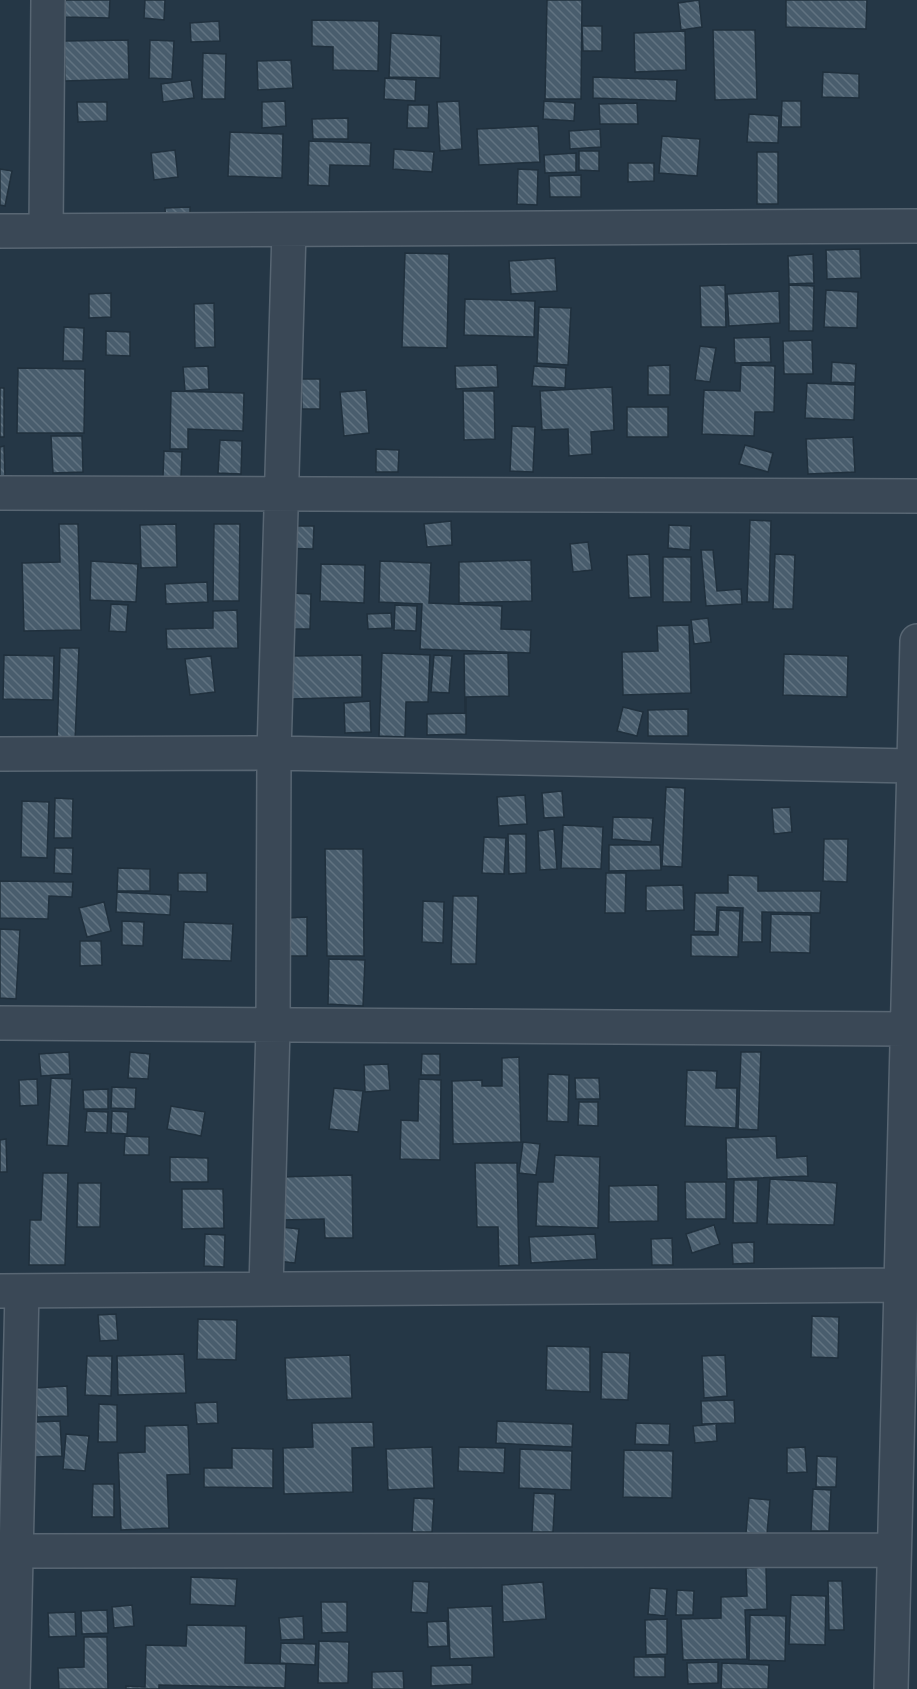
<svg xmlns="http://www.w3.org/2000/svg" width="917" height="1689" viewBox="0 0 917 1689" font-family="'Noto Sans',sans-serif">
<style>
.building{fill:url(#building-back-hatch);stroke:#20303d;stroke-width:1.5}
.lines{fill:none;stroke-linecap:round;stroke-linejoin:round}
.minor-casing{stroke:#586673;stroke-width:36}
.minor{stroke:#3a4856;stroke-width:33}
</style>
<defs>
<pattern id="building-back-hatch" width="6" height="6" patternUnits="userSpaceOnUse" patternTransform="scale(1.5)"><rect width="6" height="6" fill="#495d6d"/><path d="M-1 5l2 2M0 0l6 6M5-1l2 2" fill="none" stroke="#617381"/></pattern>
</defs>
<rect width="100%" height="100%" fill="#253746"/>
<path class="building" d="M65 0H110L109 18 65 17Z
M145 0H165L164 20 144 18Z
M547 0H582L581 99H545Z
M699 0 702 27 681 30 678 3Z
M786 0H867L866 29 786 27Z
M312 20 379 21 378 71 333 70V47L312 46Z
M219 21 220 41 191 42 190 23Z
M582 26H602V51H583Z
M713 30H755L757 99 715 100Z
M685 31 686 70 635 72 634 33Z
M391 33 441 36 440 78 389 77Z
M128 40 129 79 65 81 64 41Z
M150 40 174 41 172 79 149 78Z
M203 53 226 54 225 99H202Z
M291 60 293 88 258 90 257 61Z
M823 72 859 74V98L822 97Z
M593 77 677 80 676 101 593 98Z
M385 78 416 80 415 101 384 99Z
M191 80 194 98 163 102 161 84Z
M285 101 286 126 262 128V102Z
M459 101 462 149 440 151 437 102Z
M544 101 575 103 574 121 543 119Z
M782 101H801V127H781Z
M77 102H107V121L78 122Z
M637 103 638 124H600L599 104Z
M408 105H429L428 128H407Z
M749 114 779 116 778 143 747 142Z
M348 118V139H313L312 119Z
M538 126 540 162 479 165 477 129Z
M600 129 601 147 570 149 569 131Z
M230 132 283 134 282 178 228 176Z
M662 136 700 139 697 176 659 173Z
M309 141 371 143 370 166 330 165 329 186 308 185Z
M394 149 434 152 432 172 393 169Z
M175 150 178 177 154 180 151 153Z
M579 151H599V171L579 170Z
M757 152H778V204H757Z
M576 153V172L545 173 544 155Z
M628 163H654V181L628 182Z
M0 169 12 171 5 206 0 205Z
M518 169 538 170 537 205 517 204Z
M581 175V197H550L549 176Z
M190 207V223L166 224 165 208Z
M860 249 861 278 827 279 826 250Z
M405 253 449 254 447 348 402 347Z
M813 254 814 283 789 284 788 256Z
M555 258 557 291 511 294 509 261Z
M725 285 726 327H701L700 286Z
M789 285 814 286 813 331H789Z
M826 290 858 292 857 328 824 327Z
M779 291 780 323 729 326 727 294Z
M111 293V317L89 318V294Z
M465 299 535 301 534 337 464 335Z
M214 303 215 347 195 348 194 304Z
M539 307 571 308 568 365 537 363Z
M64 327 84 328 83 361H63Z
M106 331 130 332V356L106 355Z
M770 337 771 362 735 363 734 338Z
M812 340 813 374H784L783 341Z
M700 346 716 348 710 382 695 380Z
M832 362 856 364 855 383 831 382Z
M497 365 498 387 456 389 455 366Z
M670 365V395H648V366Z
M741 365 775 366 774 412H755L754 436 702 434 704 390 740 391Z
M208 366 209 389 185 391 183 367Z
M534 366 566 368 565 388 532 386Z
M18 368 85 369 84 433H17Z
M301 379H320V409H302Z
M807 383 855 385 854 420 805 418Z
M612 387 614 430 591 432 592 454 569 456 568 429 542 430 540 391Z
M0 388H4V437H0Z
M366 390 369 433 344 436 340 392Z
M171 391 244 393 243 431 188 429V449H170Z
M463 391H494L495 439 464 440Z
M627 407H668V437H627Z
M512 426 535 427 533 472 510 471Z
M51 436H82L83 472 53 473Z
M853 437 855 472 808 474 806 439Z
M220 440 242 441 241 474 218 473Z
M745 445 773 453 768 472 739 464Z
M4 446 5 477H0V447Z
M376 449 399 450 398 472H376Z
M164 451 182 452 181 477H163Z
M750 520 771 521 769 602H747Z
M451 521 452 545 427 547 424 524Z
M59 524H78L81 630 24 631 22 563 60 562Z
M176 524 177 567 141 568 140 525Z
M214 524H240L239 601H213Z
M669 525 691 526 690 550 668 548Z
M276 526H314L313 549 275 548Z
M588 542 592 570 573 572 570 544Z
M701 550H713L717 591 741 589 742 604 706 606Z
M649 554 651 597 629 598 627 555Z
M775 554 795 555 793 609H773Z
M663 557H691V602H663Z
M531 560 532 601 459 603V562Z
M91 561 138 564 136 602 90 600Z
M380 561 431 563 429 603 502 606 501 629 531 630 530 653 420 649 422 604 379 602Z
M321 564 365 565 364 603 320 601Z
M207 582 208 602 166 604 165 584Z
M289 593 311 594 310 629H288Z
M111 604 128 605 126 632 109 631Z
M395 605 417 606 416 631 394 630Z
M237 610 238 648 167 649 166 629 213 628V611Z
M391 613 392 628 368 629 367 614Z
M708 618 711 642 694 644 691 620Z
M689 625 691 693 623 695 622 652 658 651 657 626Z
M60 648H79L75 741 57 740Z
M382 653 430 655 428 702H406L405 737 379 736Z
M508 653 509 696 466 697V734L427 735V714L465 713 464 654Z
M784 654 848 656 847 697 783 695Z
M4 655 54 656 53 700 3 699Z
M362 655V697L291 699V656Z
M434 655 452 656 449 693 431 692Z
M211 656 215 692 190 695 185 659Z
M370 701 371 732 345 733 344 703Z
M623 707 643 712 637 736 617 731Z
M688 709V736H648V710Z
M666 787 685 788 682 867 662 866Z
M562 791 564 817 544 818 542 793Z
M525 795 527 824 499 826 497 797Z
M55 798 73 799 72 838H54Z
M22 801 49 802 47 858 21 857Z
M790 807 792 832 774 834 772 808Z
M613 817 653 818 651 842 612 839Z
M563 825 603 827 601 869 561 868Z
M554 829 557 869 540 870 538 831Z
M508 834H526V873L509 874Z
M484 837 506 838 504 874 482 873Z
M824 839H848L847 882 823 881Z
M609 845H660L661 870 609 871Z
M55 848H73L72 874 54 873Z
M325 849H363L364 956H327Z
M118 868 150 869V891H117Z
M178 873H207V892L178 891Z
M606 873H626L625 913H605Z
M728 875 758 876V891H821L820 913 762 912V942H742L743 908 717 907 716 932 694 931 695 893H728Z
M0 881 73 882 72 897 49 896 48 919 0 918Z
M683 885 684 910 646 911V886Z
M117 892 171 895 170 915 116 912Z
M453 896H478L476 964H451Z
M423 901 444 902 443 943 422 942Z
M104 902 111 931 87 937 79 908Z
M719 910 740 911 738 957 691 956V935H718Z
M771 914 811 915 810 953 770 952Z
M307 917V956H287V918Z
M122 921 144 922 143 946 122 945Z
M184 922 233 924 231 961 182 959Z
M0 929 20 930 16 999 0 998Z
M80 941H101L102 965 80 966Z
M329 959 365 960 363 1006 328 1004Z
M69 1052 70 1074 41 1076 39 1054Z
M130 1052 150 1054 148 1079 128 1078Z
M741 1052H761L758 1130 738 1129Z
M422 1054H440V1075H421Z
M519 1057 521 1142 453 1144 452 1081 482 1080V1086H502V1058Z
M388 1064 390 1090 365 1092 364 1065Z
M687 1070 717 1071 716 1088H737L736 1128 685 1126Z
M548 1074 569 1075 568 1122 547 1121Z
M51 1078 72 1079 68 1146 47 1145Z
M575 1078H599L600 1099H576Z
M37 1079 38 1105 20 1106 19 1080Z
M419 1079 441 1080 440 1160 400 1159 401 1120 418 1121Z
M112 1087 136 1088 135 1109 111 1108Z
M334 1088 363 1091 358 1132 329 1129Z
M108 1089V1109H84L83 1090Z
M579 1102H598V1126L578 1125Z
M171 1106 205 1112 201 1136 167 1129Z
M87 1111 108 1112 107 1133 85 1132Z
M112 1111 128 1112 127 1134 111 1133Z
M125 1136 149 1137V1155H124Z
M776 1136 777 1158 807 1156 808 1176 727 1179 726 1138Z
M6 1139 7 1172H0V1140Z
M523 1142 540 1144 536 1175 519 1173Z
M555 1155 600 1157 598 1228 536 1226 538 1182H553Z
M170 1157 208 1158V1182H170Z
M475 1163H517L519 1265 499 1266 498 1227H477Z
M43 1173H68L65 1265H29L30 1220H41Z
M352 1175 353 1238H325L324 1219 281 1220 280 1177Z
M770 1179 837 1183 834 1225 767 1224Z
M734 1180H758L757 1223H733Z
M685 1182H726V1219H686Z
M78 1183H101L100 1227H77Z
M658 1185V1221L609 1222V1186Z
M182 1189H223L224 1228 182 1229Z
M714 1225 720 1244 692 1253 686 1234Z
M281 1227 299 1229 295 1263 277 1261Z
M205 1234 225 1235 224 1267 204 1266Z
M595 1234 597 1259 531 1263 529 1237Z
M672 1238 673 1265H652L651 1239Z
M754 1242V1263L733 1264 732 1243Z
M116 1314 118 1340 100 1341 98 1315Z
M812 1316 839 1317 838 1358 811 1357Z
M198 1319 237 1320 236 1360 197 1359Z
M547 1346 590 1347V1392L546 1390Z
M602 1352 630 1353 628 1400 601 1399Z
M184 1354 186 1393 118 1395 117 1356Z
M350 1355 352 1398 287 1400 285 1358Z
M725 1355 727 1396 704 1398 702 1356Z
M87 1356H112L111 1396 85 1395Z
M67 1386 68 1416 37 1417 35 1388Z
M734 1400 735 1423 702 1424 701 1401Z
M217 1402 218 1423 197 1424 195 1403Z
M99 1404 117 1405V1442H98Z
M60 1421 62 1456 35 1457 34 1422Z
M497 1421 573 1424 572 1447 496 1443Z
M373 1422 374 1447 352 1448 353 1492 284 1494 283 1448 313 1447 312 1423Z
M636 1423 670 1424 669 1445 635 1444Z
M716 1424 717 1441 695 1443 693 1426Z
M188 1425 190 1474 167 1475 169 1528 121 1530 118 1453 145 1452V1426Z
M66 1434 89 1436 85 1471 63 1469Z
M432 1447 434 1488 388 1490 386 1449Z
M459 1447 505 1448 504 1473 458 1471Z
M805 1447 807 1472 787 1473V1448Z
M232 1448 273 1449V1488L204 1487V1468H232Z
M520 1449 572 1451 571 1490 519 1488Z
M624 1450 673 1451 672 1498 623 1497Z
M817 1456 837 1457 836 1487H816Z
M93 1484H114V1517H92Z
M813 1489 831 1490 829 1531H811Z
M534 1493 555 1494 553 1532H532Z
M414 1498 434 1499 432 1532H412Z
M749 1498 770 1500 767 1534 746 1533Z
M766 1567 767 1609 745 1610 747 1659 683 1660 681 1619 721 1618V1597L747 1596 746 1568Z
M191 1577 237 1579 235 1606 190 1604Z
M413 1581 429 1582 427 1613 411 1612Z
M828 1581H842L844 1630H829Z
M543 1582 546 1619 503 1622 502 1585Z
M650 1588 667 1589 665 1616 648 1614Z
M677 1590 694 1591 693 1615H676Z
M791 1595 826 1596 825 1645 789 1644Z
M321 1602H347V1632L322 1633Z
M132 1605 134 1626 114 1628 112 1607Z
M492 1606 494 1657 450 1659 448 1608Z
M107 1610 108 1633 82 1634 81 1611Z
M75 1612 76 1636 49 1637 48 1613Z
M750 1615 786 1616 785 1661 749 1660Z
M303 1616 304 1639 281 1640 279 1618Z
M667 1619V1654L646 1655 645 1620Z
M447 1621 448 1646 428 1647 427 1622Z
M187 1625 246 1626 245 1663 286 1664 285 1688 159 1685V1689H126V1686L145 1687 146 1645 186 1646Z
M84 1637H107L108 1689H59L58 1668 84 1667Z
M319 1641 349 1642 348 1683H318Z
M281 1643 316 1644 315 1665 280 1663Z
M634 1657H665V1677H634Z
M718 1662V1683L688 1684 687 1663Z
M722 1663 769 1665 768 1689H721Z
M472 1665V1684L431 1686V1666Z
M403 1671 404 1689H372V1672Z"/>
<g class="lines">
<g class="minor-casing">
<path id="minor" d="M46 230 48 0
M0 231 917 226
M0 493 917 496
M0 754 274 753 912 766
M0 1023 907 1029
M266 1288 273 1027 274 753 289 231
M0 1291 902 1285
M0 1551 894 1550
M13 1689 22 1291
M891 1689 917 641"/>
</g>
<use href="#minor" class="minor"/>
</g>
</svg>
